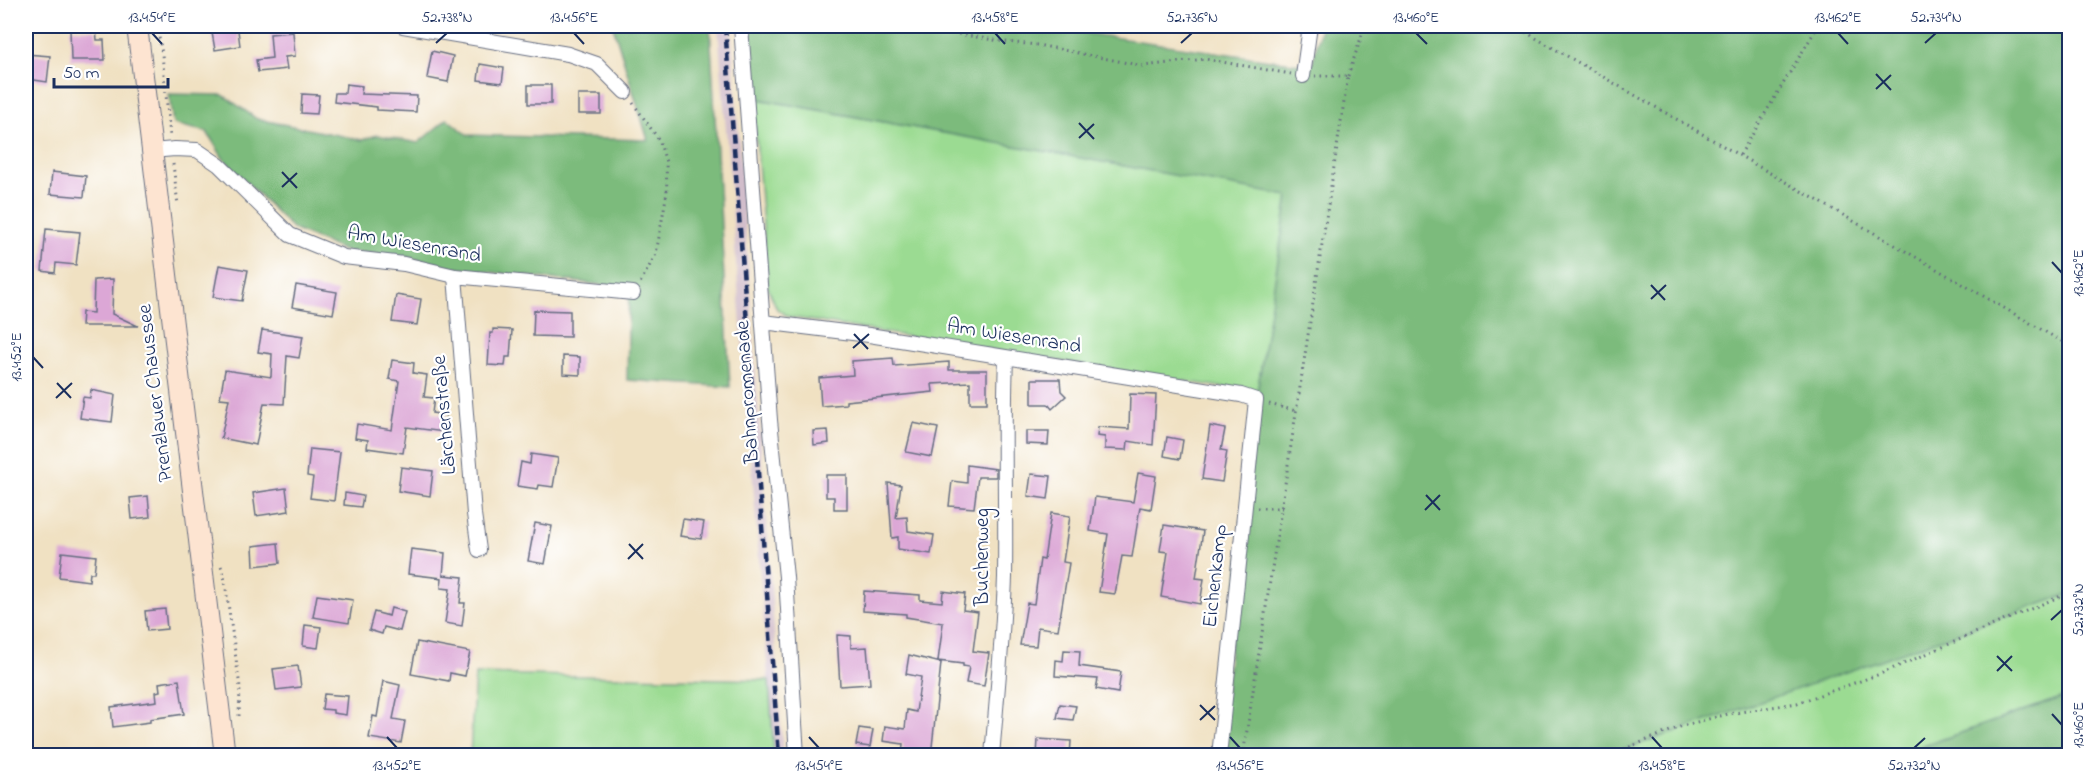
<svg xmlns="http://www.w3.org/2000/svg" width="2095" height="781" viewBox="0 0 2095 781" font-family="'Indie Flower',sans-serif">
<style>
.industrial{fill:#d1bdcb}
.green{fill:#9bdb92;stroke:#5b8578;stroke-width:1.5}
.forest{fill:#7cbb7c;stroke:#4c756d;stroke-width:1.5}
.building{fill:#dca7d6}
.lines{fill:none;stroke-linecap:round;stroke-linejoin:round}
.street-casing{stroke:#666d81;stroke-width:16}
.secondary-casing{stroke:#666d81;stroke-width:22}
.path{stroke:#666d81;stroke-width:3;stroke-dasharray:1.5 4.5;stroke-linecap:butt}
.street{stroke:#fff;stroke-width:14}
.secondary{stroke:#fde4d1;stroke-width:20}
.rail{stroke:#1b2f5e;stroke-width:4.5;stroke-dasharray:9 4.5;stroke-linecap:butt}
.ticks{fill:none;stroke:#1b2f5e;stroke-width:2}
.labels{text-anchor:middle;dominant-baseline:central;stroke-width:4.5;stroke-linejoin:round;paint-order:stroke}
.street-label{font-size:21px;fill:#1b2f5e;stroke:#fff}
.neatline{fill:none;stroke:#1b2f5e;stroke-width:2}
.ticks-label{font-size:15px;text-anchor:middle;fill:#1b2f5e}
</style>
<rect width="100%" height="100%" fill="#fff"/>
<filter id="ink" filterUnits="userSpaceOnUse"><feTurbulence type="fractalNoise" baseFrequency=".0167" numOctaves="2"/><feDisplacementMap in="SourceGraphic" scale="12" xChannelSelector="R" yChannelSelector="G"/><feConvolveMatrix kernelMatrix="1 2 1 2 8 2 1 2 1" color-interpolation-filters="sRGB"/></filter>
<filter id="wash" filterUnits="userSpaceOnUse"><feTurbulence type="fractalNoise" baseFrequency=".008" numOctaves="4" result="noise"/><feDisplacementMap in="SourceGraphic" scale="24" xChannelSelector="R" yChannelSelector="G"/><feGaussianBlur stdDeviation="1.35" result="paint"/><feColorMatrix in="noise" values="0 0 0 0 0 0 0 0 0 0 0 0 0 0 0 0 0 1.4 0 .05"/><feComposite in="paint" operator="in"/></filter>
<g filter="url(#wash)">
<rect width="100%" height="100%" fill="#f0e1c2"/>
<path class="industrial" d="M718 26H731L783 755H774Z"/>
<path class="green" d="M753 98 1289 196 1257 393 789 317 777 309 768 288Z
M2069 584V695L1898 755 1596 756Z
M475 674 769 680 774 755H470Z"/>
<path class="forest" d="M613 26H710L730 387 627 380 629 288 456 268 405 257 345 251 293 229 223 158 207 132 173 124 169 94 223 95 257 119 362 140 377 135 418 143 447 119 468 135 648 140Z
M747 26H1057L1056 29 1312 66 1321 26H2069V594L1609 755H1219L1256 400 1288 196 753 98Z
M2069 695V755H1898Z"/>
<g id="blocks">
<path class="building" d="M231 26 232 31 238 30 240 46 215 50 211 27Z
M70 29 96 30 97 40H104L105 60H71Z
M293 32 295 56 285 57 287 69 258 72 256 60 272 58 270 34Z
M432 51 453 56 448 82 427 78Z
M26 54 50 56 47 82 28 79 29 66H26Z
M480 64 504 68 502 83 478 80Z
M346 84 362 86 361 94 417 96 416 112 377 110V107L334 102 335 93H345Z
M528 85H551V104H528Z
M302 94 319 95 317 114 301 113Z
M578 95H601V114H578Z
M52 172 86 176 84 197 50 194Z
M46 229 80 232 76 265 56 263 55 273 42 271Z
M219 265 248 270 242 301 213 297Z
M113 279 112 314 138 326H81L82 312 93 313 94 280Z
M296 285 337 292 333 314 292 307Z
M396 295 421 299 417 325 392 322Z
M534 310 570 311V337L533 336Z
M493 329 512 330 510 357H506L505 366 488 365 490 333H493Z
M262 330 303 336 299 358 287 356 284 404 264 403 256 445 221 438 229 399 220 398 225 370 271 377 272 354 258 352Z
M563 356 580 357V375L563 374Z
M893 358 894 366 949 362V370H987V403H970V382L932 384 933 392 846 401V404L821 406 819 378 853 375 852 361Z
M392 360 414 363 413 373 427 375 424 397 434 398 432 413 446 415 444 432 407 427 403 453 367 448 368 440 355 438 357 424 392 430 399 381 389 379Z
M1032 379H1060L1061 391 1066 396 1052 409 1048 404H1032Z
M91 390 115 395 112 422 80 418 83 397 90 398Z
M1130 394 1156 395 1153 445 1128 441 1127 450 1105 449V437L1097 436 1098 427 1129 429Z
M913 423 938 428 932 457 906 452Z
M1210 426 1225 429 1221 450 1227 451 1222 482 1202 479Z
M828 430 829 443 814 445 813 431Z
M1026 431H1049L1048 445 1026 444Z
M1167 437 1183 440 1180 459 1164 456Z
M310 449 340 452 334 501 310 498 313 477 307 476Z
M531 454 558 458 553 487 539 485 538 489 517 486 521 462 530 464Z
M967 465 996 469V477H978L974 508 949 506 952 481 967 483Z
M401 467 433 471 430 496 398 491Z
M1138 473 1156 476 1151 509 1140 507 1132 557 1122 556 1115 594 1099 592 1108 534 1090 531 1095 497 1133 502Z
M1031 474 1051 476 1048 499 1028 496Z
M826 475H847V509H834V497H826Z
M888 483 901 485 896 518 907 517 908 531 934 535 931 554 898 549V537L892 538Z
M286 488 289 511 256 516 253 493Z
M345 493 363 496 361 507 344 505Z
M148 496 150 517 132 519 130 498Z
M1051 513 1070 516 1063 562 1069 563 1058 630 1038 627 1036 646 1020 645 1027 603 1034 604 1040 559 1044 560Z
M683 519 704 522 701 539 680 536Z
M535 523 552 526 545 564 528 561Z
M1164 525 1203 531 1196 578 1204 579 1200 604 1161 597 1168 552 1160 551Z
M278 543 280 563 254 566 253 546Z
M411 549 445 553 443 575 463 577 460 603H465L462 626 445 623 450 589 441 588 442 578 408 574Z
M62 552 96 556 94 573H90L89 581 59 577Z
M864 591 920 595V600L942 602 943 591 965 594 963 610 978 612 973 651 989 653 984 686 966 683 969 667 963 666V664L938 661 943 623 906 617V614L863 611Z
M317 595 353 600 349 623 313 617Z
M391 608 405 612 400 631 384 627 382 634 369 630 374 612 389 616Z
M165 609 167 629 147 631 145 611Z
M305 625 321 627 318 648 303 646Z
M837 635 851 636V648L867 647 870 684 840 686Z
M417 642 470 652 465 676 450 673 449 681 411 674Z
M1064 650 1080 651 1079 666 1121 672 1118 693 1096 689 1098 679 1055 676 1056 660 1063 661Z
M909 655 941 663 931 756H902L903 744 883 741 885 726 905 729 907 710 916 712 921 677 906 674Z
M298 666 301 687 276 690 273 669Z
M179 680 184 714 150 719V722L113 727 111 707 157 701 156 692 160 691 159 683Z
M383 681 400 685 393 719 405 721 401 743 369 738 373 716 377 717Z
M324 694 348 696 346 715 333 713V710L322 709Z
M1060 704 1076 706 1073 720 1057 718Z
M859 728 873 730 870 747 856 745Z
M1038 739 1071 741 1070 756H1037Z"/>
</g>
</g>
<g filter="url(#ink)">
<use href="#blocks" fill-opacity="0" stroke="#666d81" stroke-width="1.5"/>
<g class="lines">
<g class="street-casing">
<path id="street" d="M403 26 568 54 597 64 625 92
M741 26 770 420 786 577 797 756
M1303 76 1310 26
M151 151 175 149 197 150 219 165 290 235 344 257 404 264 455 276 633 293
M455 276 474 514 479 550
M763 322 869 335 1241 395 1256 400 1219 756
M992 756C997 696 1003 637 1005 577 1006 504 1003 431 1006 358"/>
</g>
<g class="secondary-casing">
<path id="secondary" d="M137 26 225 756"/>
</g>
<path class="path" d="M157 26 162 54 170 136
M911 26 1005 42 1038 45 1143 66 1205 59 1291 74
M1515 26 2070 346
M1348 76 1365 26
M633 103 659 140 666 162 667 192 656 254 640 283
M1740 155 1818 26
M173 164 178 205
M1269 404 1296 411
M1257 508H1282
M221 566 224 575 240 687 239 716
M1243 756 1348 76H1315
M1607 756 1685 725 1728 714 1797 703 1880 674 2070 592"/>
<use href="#street" class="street"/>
<use href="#secondary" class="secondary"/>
<path class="rail" d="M725 26 779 756"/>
</g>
</g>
<path class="ticks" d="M152 33 162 44M574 33 584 44M995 33 1005 44M1416 33 1427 44M1838 33 1848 44M436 43 447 33M1181 43 1192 33M1925 43 1936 33M1876 74 1891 90M1876 89 1891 75M1079 123 1094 139M1079 138 1094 124M282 172 297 188M282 187 297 173M2052 262 2062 273M1651 285 1665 300M1651 299 1666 285M854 334 868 349M853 348 869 334M33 357 43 368M57 383 71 398M56 398 72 383M1426 495 1440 510M1425 510 1440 495M629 544 643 559M628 559 643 544M2051 620 2062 610M1997 656 2012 671M1997 671 2012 656M1200 705 1215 720M2052 714 2062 725M1200 720 1215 706M387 737 397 748M809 737 819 748M1230 737 1240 748M1652 737 1662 748M1914 748 1925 738"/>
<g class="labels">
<g class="street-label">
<text transform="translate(414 245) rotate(10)">Am Wiesenrand</text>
<text transform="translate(1014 337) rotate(9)">Am Wiesenrand</text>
<text transform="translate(748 392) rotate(-94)">Bahnpromenade</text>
<text transform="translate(156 393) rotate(-97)">Prenzlauer Chaussee</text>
<text transform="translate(445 415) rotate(-95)">Lärchenstraße</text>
<text transform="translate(983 557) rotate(-90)">Buchenweg</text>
<text transform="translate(1216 576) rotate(-84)">Eichenkamp</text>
</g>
</g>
<rect width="2095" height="781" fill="none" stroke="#fff" stroke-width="66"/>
<path d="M54 78v9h114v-9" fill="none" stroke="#1b2f5e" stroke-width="3"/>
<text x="63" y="78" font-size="18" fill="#1b2f5e" stroke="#ffffff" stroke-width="4.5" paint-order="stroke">50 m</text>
<rect x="33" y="33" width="2029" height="715" class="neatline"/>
<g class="ticks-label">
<text x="152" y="22">13.454°E</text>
<text x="447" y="22">52.738°N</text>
<text x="574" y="22">13.456°E</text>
<text x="995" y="22">13.458°E</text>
<text x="1192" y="22">52.736°N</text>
<text x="1416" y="22">13.460°E</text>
<text x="1838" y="22">13.462°E</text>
<text x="1936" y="22">52.734°N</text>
<text transform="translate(2078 273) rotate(-90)" y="5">13.462°E</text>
<text transform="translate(16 357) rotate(-90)" y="5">13.452°E</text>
<text transform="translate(2078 610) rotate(-90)" y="5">52.732°N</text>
<text transform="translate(2078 725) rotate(-90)" y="5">13.460°E</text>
<text x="397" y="770">13.452°E</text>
<text x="819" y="770">13.454°E</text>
<text x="1240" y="770">13.456°E</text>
<text x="1662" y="770">13.458°E</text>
<text x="1914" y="770">52.732°N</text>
</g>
</svg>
